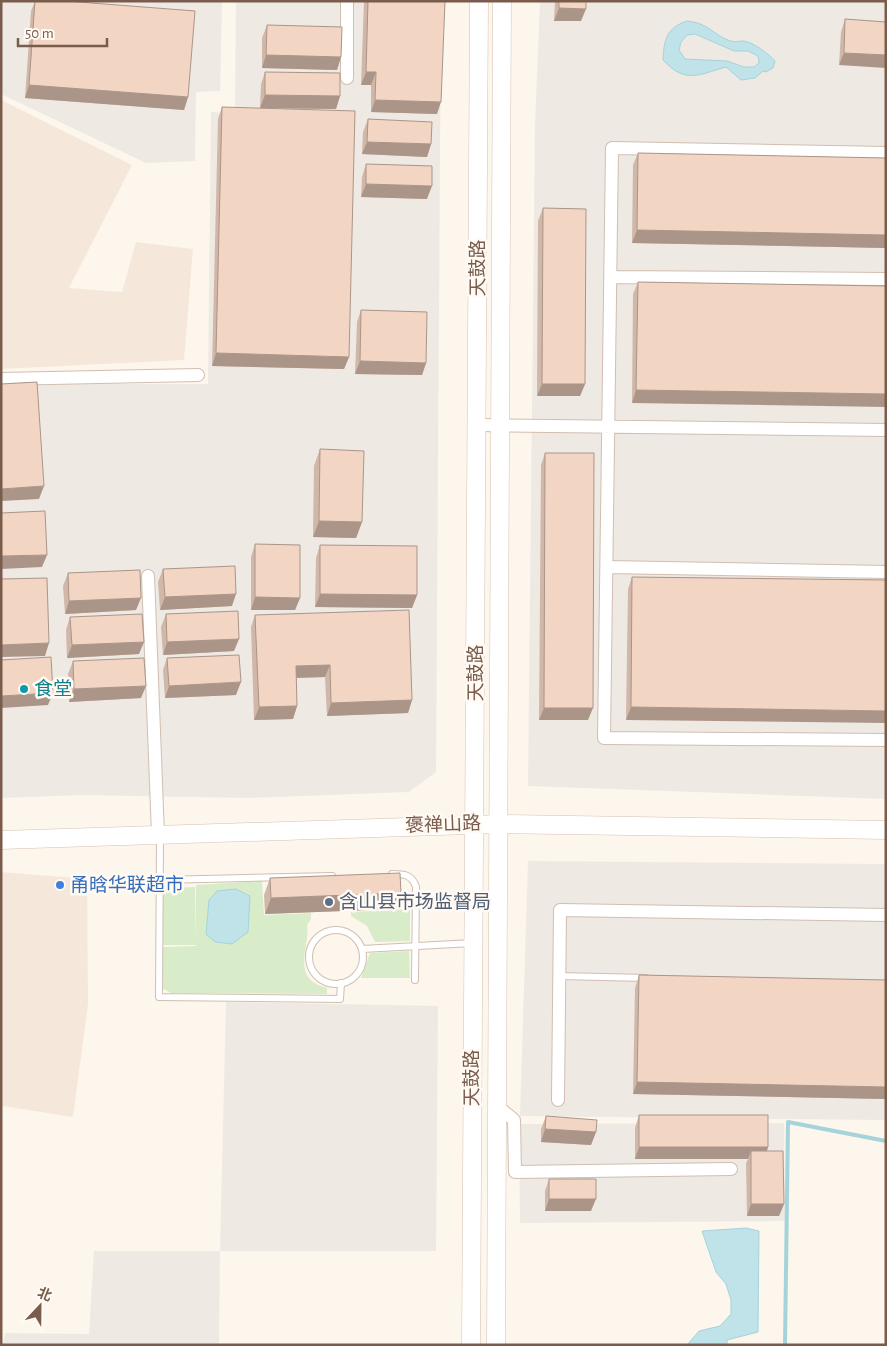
<svg xmlns="http://www.w3.org/2000/svg" width="887" height="1346" viewBox="0 0 887 1346" font-family="'Alegreya Sans','Noto Sans SC',sans-serif">
<style>
.residential{fill:#f5e8da}
.industrial{fill:#efe9e4}
.green{fill:#d8ecc9}
.water{fill:#bfe3e8;stroke:#a5d3da;fill-rule:evenodd}
.lines{fill:none;stroke-linecap:round;stroke-linejoin:round}
.stream{stroke:#a5d3da;stroke-width:4}
.service-casing{stroke:#d1beb0;stroke-width:8}
.minor-casing{stroke:#d1beb0;stroke-width:14}
.secondary-casing{stroke:#d6c0b0;stroke-width:19}
.service{stroke:#fff;stroke-width:6}
.minor{stroke:#fff;stroke-width:12}
.secondary{stroke:#fff;stroke-width:18}
.wall{fill:#d1b7a8}
.shaded-wall{fill:#aa9588}
.building{fill:#f3d5c3;stroke:#aa9588}
.culture-dot{fill:#0f9aa8;stroke:#fffaf3;stroke-width:2}
.shop-dot{fill:#3f7fe0;stroke:#fffaf3;stroke-width:2}
.service-dot{fill:#5c6f8a;stroke:#fffaf3;stroke-width:2}
.labels{text-anchor:middle;dominant-baseline:central;stroke-width:5;stroke-linejoin:round;paint-order:stroke}
.street-label{font-size:19px;fill:#7a5c4d;stroke:#fffaf3}
.culture-label{font-size:19px;fill:#0d838f;stroke:#fffaf3;text-anchor:start}
.shop-label{font-size:19px;fill:#366cbe;stroke:#fffaf3;text-anchor:start}
.service-label{font-size:19px;fill:#4e5e75;stroke:#fffaf3;text-anchor:start}
</style>
<rect width="100%" height="100%" fill="#fdf6ec"/>
<path class="residential" d="M1 100 132 165 69 288 122 292 136 242 193 249 184 360 1 369Z
M1 872 87 879 88 1004 73 1117 3 1106 1 1111Z"/>
<path class="industrial" d="M1 1H222L220 91 196 92 195 161 146 163 1 94Z
M236 1H441L436 772 409 792 250 798 80 795 1 798V384H208L211 112 235 113Z
M540 1H886V799L528 786 535 123Z
M528 861 886 864V1120L520 1116Z
M226 1002 438 1006 436 1251H220L219 1345H3L5 1333 89 1334 94 1251H220Z
M784 1123 785 1221 520 1223 519 1124Z"/>
<path class="green" d="M262 881 264 915 311 913V919L307 925C311 946 289 979 327 988V994L171 993 162 988 163 947 196 946V885Z
M195 887 196 945H162V888Z
M410 893V941L375 942 367 926 351 916V912L396 910V894Z
M409 951 410 978H361L370 953Z"/>
<path class="water" d="M687 21C708 23 711 33 728 40 735 43 737 41 743 41 752 41 770 55 775 61L773 68 766 72 763 71 755 78 741 80 726 67C698 75 685 84 663 60 664 40 666 28 687 21ZM695 34 734 51H748L758 56 759 63 754 67H744L727 61 685 59 679 50 681 42 687 35Z
M236 889 250 896 248 932 232 944 215 942 206 934 209 900 217 891Z
M746 1228 759 1231 758 1332 727 1340V1345H687L699 1331 720 1326 731 1314V1300L726 1284 716 1272 702 1231Z"/>
<g class="lines">
<path class="stream" d="M785 1345 788 1122 886 1141"/>
<g class="service-casing">
<path id="service" d="M160 837 159 997 340 999 341 983
M392 874C403 874 412 874 416 887L415 980
M160 880 332 876
M309 957a27 27 0 1 1 54 0a27 27 0 1 1-54 0Z
M362 949 473 943
M559 976 646 978"/>
</g>
<g class="minor-casing">
<path id="minor" d="M347 78V1
M886 153 612 148 604 738 886 740
M611 277 886 279
M1 379 198 375
M477 425 886 430
M607 567 886 572
M148 576 158 835
M558 1100 560 910 886 915
M497 1106 514 1120 515 1172 731 1169"/>
</g>
<g class="secondary-casing">
<path id="secondary" d="M1 840 500 824 886 830
M471 1345 479 1
M496 1345 502 1"/>
</g>
<use href="#service" class="service"/>
<use href="#minor" class="minor"/>
<use href="#secondary" class="secondary"/>
</g>
<path class="wall" d="M35 1H66L188 97 184 110 25 98 31 11Z
M364 1H445L437 114 371 112V85H361Z
M555 1H586L581 21H554Z
M845 19 886 22 839 65 841 32Z
M267 25 341 57 337 70 262 68V38Z
M265 72 340 96 336 109 260 108 261 84Z
M222 107 349 357 344 369 212 366 218 119Z
M368 119 431 144 427 157 362 154 363 132Z
M638 153 886 158V248L632 243 633 165Z
M366 164 427 199 361 197 362 177Z
M543 208 585 384 580 396H537L538 221Z
M638 282 886 286 632 403 633 294Z
M361 310 426 363 422 375 355 374 357 322Z
M320 449 362 522 356 538 313 537 314 466Z
M545 453 588 720H539L541 465Z
M255 544 300 598 295 610H251V557Z
M320 545 417 595 412 608 315 607 316 558Z
M163 569 232 606 160 610 158 582Z
M68 573 136 610 65 614 63 586Z
M632 577 886 580 626 720 628 589Z
M166 614 234 651 163 655 161 627Z
M255 615 412 700 408 713 327 716 325 677 296 678 297 706 293 719 254 720 251 627Z
M70 617 139 654 67 658 66 630Z
M167 658 236 695 165 698 163 670Z
M73 661 141 698 69 702 68 674Z
M270 878 395 909 265 914 264 895Z
M639 975 886 980V1099L633 1094 635 988Z
M639 1115 768 1147 767 1151 784 1204 779 1216H747L746 1163 748 1159H635V1128Z
M546 1116 596 1132 591 1145 541 1142V1129Z
M549 1179 591 1211H545V1191Z"/>
<path class="shaded-wall" d="M559 8 586 9 581 21H554Z
M844 53 886 55V68L839 65Z
M266 55 341 57 337 70 262 68Z
M366 72H376L371 85H361Z
M29 85 188 97 184 110 25 98Z
M265 95 340 96 336 109 260 108Z
M375 100 441 102 437 114 371 112Z
M367 142 431 144 427 157 362 154Z
M366 184 432 186 427 199 361 197Z
M637 230 886 235V248L632 243Z
M216 353 349 357 344 369 212 366Z
M360 361 426 363 422 375 355 374Z
M542 384H585L580 396H537Z
M636 390 886 394V407L632 403Z
M44 486 39 499 1 501V489Z
M319 521 362 522 356 538 313 537Z
M47 555 42 567 1 569V556Z
M236 594 232 606 160 610 165 597Z
M320 594 417 595 412 608 315 607Z
M255 597 300 598 295 610H251Z
M141 598 136 610 65 614 69 601Z
M239 639 234 651 163 655 167 642Z
M144 642 139 654 67 658 72 645Z
M49 643 45 656 1 657V645Z
M330 665 325 677 291 678 296 666Z
M241 682 236 695 165 698 169 686Z
M146 686 141 698 69 702 74 689Z
M53 693 48 705 1 708V696Z
M412 700 408 713 327 716 331 703Z
M297 706 293 719 254 720 259 707Z
M631 707 886 711V723L626 720Z
M544 708H593L588 720H539Z
M401 893 395 909 265 914 271 898Z
M637 1082 886 1087V1099L633 1094Z
M545 1129 596 1132 591 1145 541 1142Z
M639 1147H768L764 1159 751 1151 748 1159H635Z
M549 1199H596L591 1211H545Z
M751 1204H784L779 1216H747Z"/>
<path class="building" d="M35 1H66L195 11 188 97 29 85Z
M368 1H445L441 102 375 100 376 72H366Z
M559 1H586V9L559 8Z
M845 19 886 22V55L844 53Z
M267 25 342 27 341 57 266 55Z
M265 72 340 73V96L265 95Z
M222 107 355 111 349 357 216 353Z
M368 119 432 122 431 144 367 142Z
M638 153 886 158V235L637 230Z
M366 164 432 166V186L366 184Z
M543 208 586 209 585 384H542Z
M638 282 886 286V394L636 390Z
M361 310 427 312 426 363 360 361Z
M37 382 44 486 1 489V384Z
M320 449 364 451 362 522 319 521Z
M545 453H594L593 708H544Z
M45 511 47 555 1 556V513Z
M255 544 300 545V598L255 597Z
M320 545 417 546V595L320 594Z
M235 566 236 594 165 597 163 569Z
M140 570 141 598 69 601 68 573Z
M632 577 886 580V711L631 707Z
M47 578 49 643 1 645V579Z
M409 610 412 700 331 703 330 665 296 666 297 706 259 707 255 615Z
M238 611 239 639 167 642 166 614Z
M142 614 144 642 72 645 70 617Z
M239 655 241 682 169 686 167 658Z
M51 657 53 693 1 696V660Z
M144 658 146 686 74 689 73 661Z
M400 873 401 893 271 898 270 878Z
M639 975 886 980V1087L637 1082Z
M639 1115H768V1147H639Z
M546 1116 597 1120 596 1132 545 1129Z
M751 1151H783L784 1204H751Z
M549 1179H596V1199H549Z"/>
<circle class="culture-dot" cx="24" cy="689" r="5"/>
<circle class="shop-dot" cx="60" cy="885" r="5"/>
<circle class="service-dot" cx="329" cy="902" r="5"/>
<g class="labels">
<g class="street-label">
<text transform="translate(478 268) rotate(-90)">天鼓路</text>
<text transform="translate(476 673) rotate(-90)">天鼓路</text>
<text transform="translate(443 825) rotate(-2)">褒禅山路</text>
<text transform="translate(472 1078) rotate(-90)">天鼓路</text>
</g>
<g class="culture-label">
<text x="34" y="689">食堂</text>
</g>
<g class="shop-label">
<text x="70" y="885">甬晗华联超市</text>
</g>
<g class="service-label">
<text x="339" y="902">含山县市场监督局</text>
</g>
</g>
<rect width="887" height="1346" fill="none" stroke="#7a5c4d" stroke-width="5"/>
<g transform="translate(40 1306) rotate(22)" stroke="#fffaf3" stroke-width="4" paint-order="stroke">
<path d="M0-4L9 19L0 12L-9 19Z" fill="#7a5c4d"/>
<text y="-8" font-size="14" font-weight="bold" text-anchor="middle" fill="#7a5c4d">北</text>
</g>
<path d="M18 38v8h89v-8" fill="none" stroke="#7a5c4d" stroke-width="2.5"/>
<text x="25" y="38" font-size="15" fill="#7a5c4d" stroke="#fffaf3" stroke-width="4" paint-order="stroke">50 m</text>
</svg>
